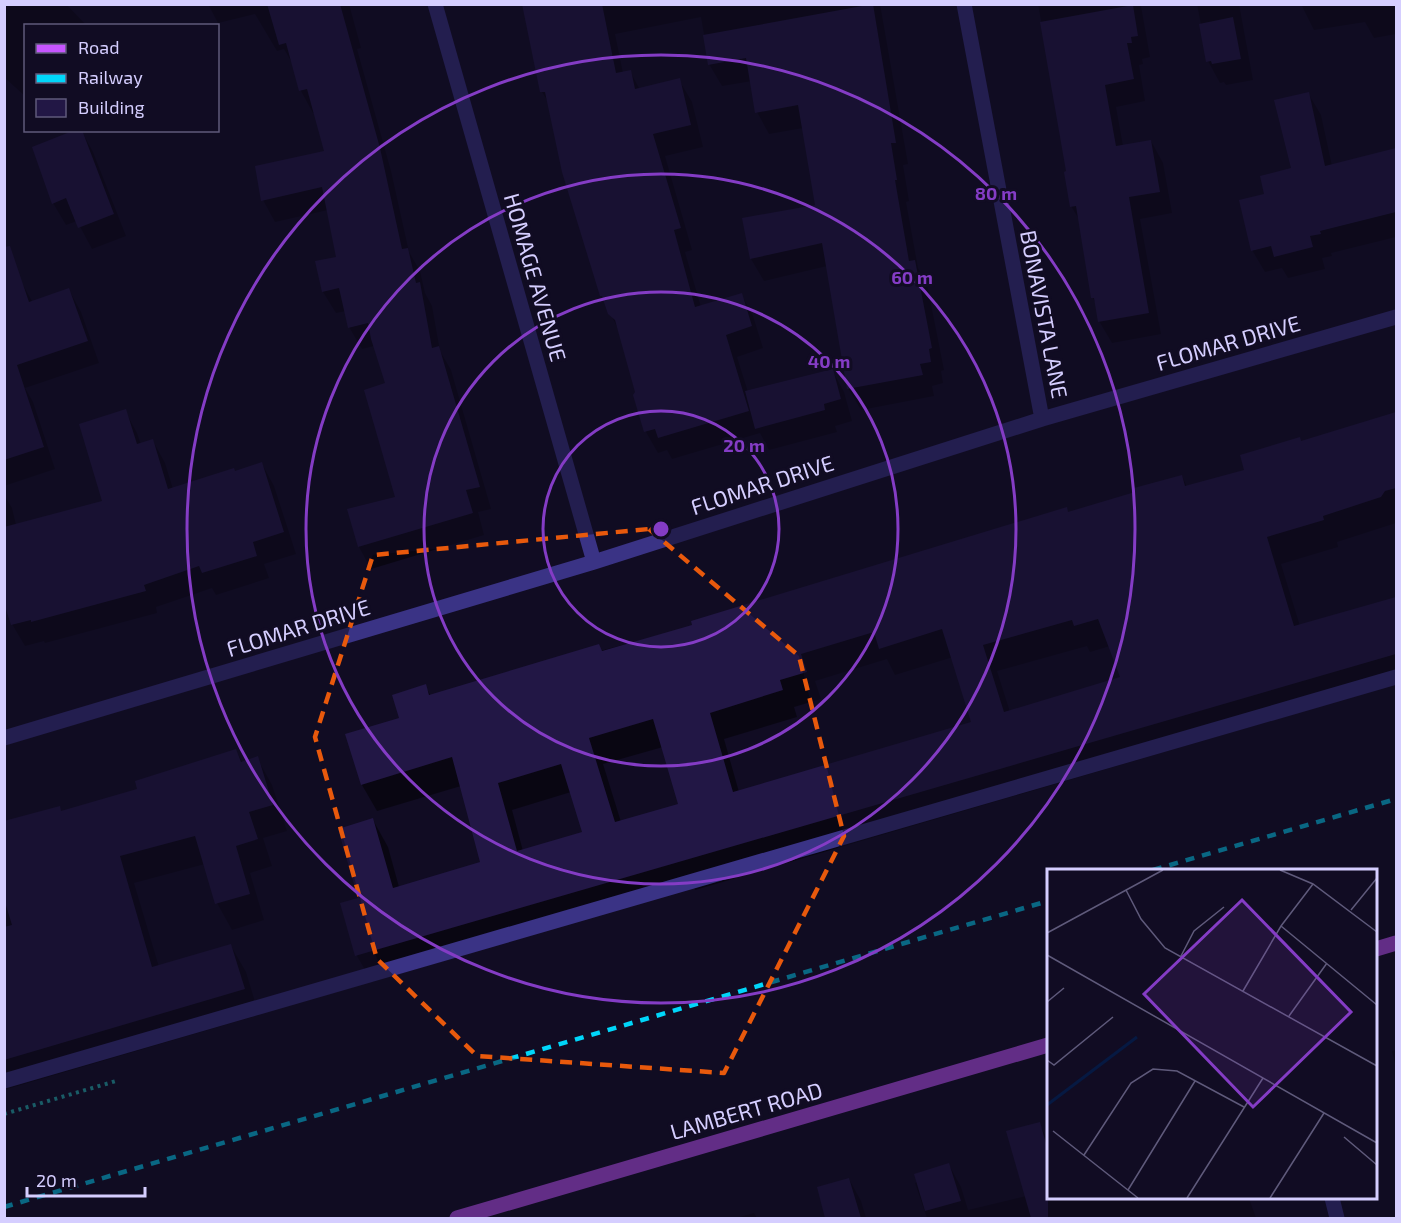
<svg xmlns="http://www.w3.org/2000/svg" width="1401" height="1223" viewBox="0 0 1401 1223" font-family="'Exo 2',sans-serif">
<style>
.shadow{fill:#0007;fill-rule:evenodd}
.building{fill:#221745;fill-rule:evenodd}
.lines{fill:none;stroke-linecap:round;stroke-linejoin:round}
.path{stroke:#25bcb9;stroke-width:4;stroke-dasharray:3 4.5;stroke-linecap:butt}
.minor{stroke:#3a3385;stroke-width:15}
.major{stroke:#c655ff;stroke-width:15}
.rail{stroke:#00d6f9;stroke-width:4.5;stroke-dasharray:9 8;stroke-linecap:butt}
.marked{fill:none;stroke:#e8590c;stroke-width:4.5;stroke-dasharray:12 8;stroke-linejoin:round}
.ring{fill:none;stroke:#843cc5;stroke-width:3}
.labels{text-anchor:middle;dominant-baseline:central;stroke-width:6;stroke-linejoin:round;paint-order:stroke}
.street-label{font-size:22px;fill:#d5ceff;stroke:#110c23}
.inset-river{fill:none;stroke:#061942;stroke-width:3}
.inset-road{fill:none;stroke:#5f5a7b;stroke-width:1.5}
.view{fill:#843cc5;fill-opacity:0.15;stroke:#843cc5;stroke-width:3}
.inset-edge{fill:none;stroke:#d5ceff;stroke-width:3}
.centre{fill:#843cc5;stroke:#110c23;stroke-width:3}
.ring-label{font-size:18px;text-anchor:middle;font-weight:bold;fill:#843cc5;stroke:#110c23;stroke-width:6;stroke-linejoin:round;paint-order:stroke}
</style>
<rect width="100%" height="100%" fill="#110c23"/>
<path class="shadow" d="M4 4H66L87 26H26V97L4 77Z
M208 4H349L361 48 357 49 391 171 409 252 420 271 425 293 432 306 440 351 451 370 491 509 478 512 484 535 371 569 359 547 349 511 397 498 386 384 374 346 362 349 349 327 346 311 336 313 323 292 337 258 328 210 275 222 263 200 326 152 315 112 313 113 301 91 294 66 284 49 277 51 255 14 218 23Z
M524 4H880L908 164 903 165 909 201 906 202 918 268 927 284 944 370 941 371 943 383 932 386 934 396 861 410 848 388 827 266 764 281 751 259 744 220 816 206 803 128 769 134 757 112 752 81 722 86 709 64 701 17 615 34 623 73 630 71 640 90 679 80 692 102 703 147 665 156 692 250 685 252 701 307 741 294 753 316 763 348 737 357 748 392 832 370 844 392 852 421 835 426 837 432 769 450 760 433 672 459 667 450 658 453 646 432 620 333 602 296 549 103 542 92Z
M1038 4H1149L1141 6 1150 57 1142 59 1143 64 1139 65 1145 101 1116 107 1123 146 1151 141 1163 163 1172 213 1140 219 1161 334 1112 343 1099 321 1096 304 1093 298 1080 221 1071 206 1068 172Z
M1197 4H1239L1253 80 1226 85 1224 82 1220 83 1208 61Z
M1301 4H1396V34L1374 38 1365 22 1314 30Z
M1308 93 1321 115 1332 166 1377 165 1396 160V237L1331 253 1332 256 1322 258 1325 269 1288 278 1282 268 1265 272 1252 250 1266 195 1292 170Z
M81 130 93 152 126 236 92 249 77 221 66 225 53 203Z
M18 276 33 303 69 290 81 312 99 363 25 388 33 402 55 469 4 486V280Z
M125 411 137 433 141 445 153 441 165 463 173 489 262 464 274 486 296 554 264 564 269 578 216 595 212 588 156 607 157 613 45 643 44 641 25 646 12 624 4 598V495L12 508 16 525 104 502Z
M1396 414V523L1337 542 1338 547 1281 564 1300 626 1396 598V684L695 890 694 887 372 982 357 956 342 904 360 899 373 820 388 847 399 887 482 863 461 786 377 811 362 785 347 735 401 719 425 686 431 696 694 626 1066 509 1069 514 1137 493 1182 476 1187 487 1246 471 1301 442ZM1087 646 1090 652 1110 646 1122 678 1010 712 997 671ZM953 657 973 723 739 792 724 739 797 717 794 707 821 699 815 681 887 659 895 675ZM663 747 680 805 621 822 603 764ZM571 792 584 833 523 851 512 810Z
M236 751 243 763 257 758 272 785 287 831 263 838 272 866 250 873 264 920 232 930 217 903 205 864 134 883 159 967 231 946 246 972 259 1015 4 1090V883L59 807 62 813 139 790Z
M1396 1050V1068L1392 1051Z
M1039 1124 1048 1140V1198H1249L1256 1218H927L915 1183 949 1165 961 1187 968 1210 1026 1196Z
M849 1179 861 1201 866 1218H827L818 1188Z
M754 1213 757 1218H736Z"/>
<path class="building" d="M267 4H340L380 148 402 249 408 248 416 283 420 282 432 348 439 346 480 487 466 490 473 513 358 547 347 509 395 497 364 390 385 383 371 339 368 323 348 328 339 288 322 292 315 261 336 257 322 187 261 201 255 166 324 151 307 89 299 91 286 43 279 45Z
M522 4H602L616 73 631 70 635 89 680 78 691 125 653 134 681 228 674 230 695 307 742 293 752 326 726 335 749 411 658 438 655 429 644 432 633 395 635 392 615 320 608 314 602 296H600L562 172 545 92H540Z
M873 4 896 143H891L897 180H895L909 261 915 260 932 348 929 349 931 362 920 364 923 375 847 389 822 243 750 259 742 218 815 205 798 105 755 113 746 58 708 65 703 35Z
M1133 5 1138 36 1131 37 1132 43H1127L1134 79 1105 85 1116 146 1151 140 1160 192 1129 197 1149 313 1098 322 1094 298H1091L1076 206 1070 207 1064 172 1066 171 1040 22Z
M1233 17 1241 59 1212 64 1211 61 1206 62 1199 24Z
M1309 92 1325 166 1396 148V212L1320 231 1321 234 1310 236 1313 247 1274 257 1271 246 1251 251 1239 200 1264 194 1260 176 1291 168 1274 100Z
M75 130H82L114 214 78 228 66 198 52 204 32 147Z
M10 246 29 302 69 288 88 341 17 365 44 447 4 460V247Z
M833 369 841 399 824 404 825 410 755 429 745 391Z
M126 409 137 444 153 439 168 489 234 468 235 471 262 462 284 532 253 542 257 556 202 573 199 566 144 585 146 591 31 622V620L11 625 4 603V527L102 501 79 424Z
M1396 412V488L1385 491 1381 497 1323 516 1324 520 1267 537 1294 626 1396 597V654L355 956 340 903 358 898 338 829 373 818 393 888 480 862 452 757 361 785 345 734 399 718 392 695 426 684 429 695 599 644 602 651 692 625 691 621 1067 507 1068 512 1135 492 1134 488 1182 475 1185 486 1244 470 1240 455 1300 437 1301 441ZM1098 619 1120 677 1004 712 983 645 1072 620 1074 626ZM942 629 971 722 733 792 710 713 783 690 780 680 807 672 801 654 874 632 879 649ZM653 719 678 804 615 822 589 738ZM561 764 582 832 517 851 498 783Z
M236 749 241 762 258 756 273 805 249 812 258 839 236 846 250 894 215 904 195 836 120 856 152 967 231 944 245 989 4 1060V927L12 925 4 899V821L60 806 61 811 137 789 135 781Z
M1040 1122 1048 1151V1218H1031L1006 1131Z
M949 1163 961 1201 925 1211 914 1174Z
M849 1178 861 1218H825L817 1187Z"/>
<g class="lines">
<path class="path" d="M4 1114 116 1081"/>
<path class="minor" d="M435 4 594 562
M964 4 1042 419
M4 738 594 562 1042 419 1396 317
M4 1081 1396 677
M1332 1198 1337 1218"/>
<path class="major" d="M1376 949 1396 943
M457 1218 1048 1045"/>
<path class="rail" d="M1153 870 1396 799
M4 1207 1048 901"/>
</g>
<path d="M0 0H1401V1223H0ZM649 529 799 656 844 836 724 1073 477 1056 377 959 315 737 373 555Z" fill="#110c23" fill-opacity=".55" fill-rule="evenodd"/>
<path class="marked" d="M649 529 799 656 844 836 724 1073 477 1056 377 959 315 737 373 555Z"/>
<g class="ring">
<circle cx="661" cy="529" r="118"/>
<circle cx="661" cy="529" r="237"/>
<circle cx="661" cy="529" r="355"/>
<circle cx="661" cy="529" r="474"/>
</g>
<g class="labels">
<g class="street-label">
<text transform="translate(536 277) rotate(74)">HOMAGE AVENUE</text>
<text transform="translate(1045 314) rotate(79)">BONAVISTA LANE</text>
<text transform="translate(1228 342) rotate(-16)">FLOMAR DRIVE</text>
<text transform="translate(762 484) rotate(-18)">FLOMAR DRIVE</text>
<text transform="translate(298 627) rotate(-17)">FLOMAR DRIVE</text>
<text transform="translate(746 1110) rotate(-16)">LAMBERT ROAD</text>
</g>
</g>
<g transform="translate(1047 869)">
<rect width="330" height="330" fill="#110c23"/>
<path class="inset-river" d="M0 236 90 168"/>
<path class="inset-road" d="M233 1 266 15 330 63M79 21 94 50 118 79 330 197M304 41 330 9M234 57 330 136M0 64 116 1M0 86 330 274M134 87 147 62 177 38M196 122 234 57 266 15M0 133 17 119M242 147 280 94M0 191 7 196 66 148M6 262 91 329M297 268 330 296M37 286 84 214 106 200 130 202 197 238M81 321 148 212M140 329 216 209M223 329 277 244"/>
<path class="view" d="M195 31 304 143 206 238 97 125Z"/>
<rect width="330" height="330" class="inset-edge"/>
</g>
<circle cx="661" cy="529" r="9" class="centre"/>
<g class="ring-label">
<text x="996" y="200">80 m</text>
<text x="912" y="284">60 m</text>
<text x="829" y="368">40 m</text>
<text x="744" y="452">20 m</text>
</g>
<rect width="1401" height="1223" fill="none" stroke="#d5ceff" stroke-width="12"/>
<rect x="24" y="24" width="195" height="108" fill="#110c23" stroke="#5f5a7b" stroke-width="1.5"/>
<rect x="36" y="44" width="30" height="9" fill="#c655ff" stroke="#5f5a7b" stroke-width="1.5"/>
<text x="78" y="54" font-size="18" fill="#d5ceff">Road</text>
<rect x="36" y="74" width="30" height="9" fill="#00d6f9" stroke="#5f5a7b" stroke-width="1.5"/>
<text x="78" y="84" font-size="18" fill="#d5ceff">Railway</text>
<rect x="36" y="99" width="30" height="18" fill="#221745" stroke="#5f5a7b" stroke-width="1.5"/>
<text x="78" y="114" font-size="18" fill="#d5ceff">Building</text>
<path d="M27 1187v9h118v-9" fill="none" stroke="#d5ceff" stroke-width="3"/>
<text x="36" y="1187" font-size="18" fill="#d5ceff" stroke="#110c23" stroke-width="4.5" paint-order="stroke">20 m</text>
</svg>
